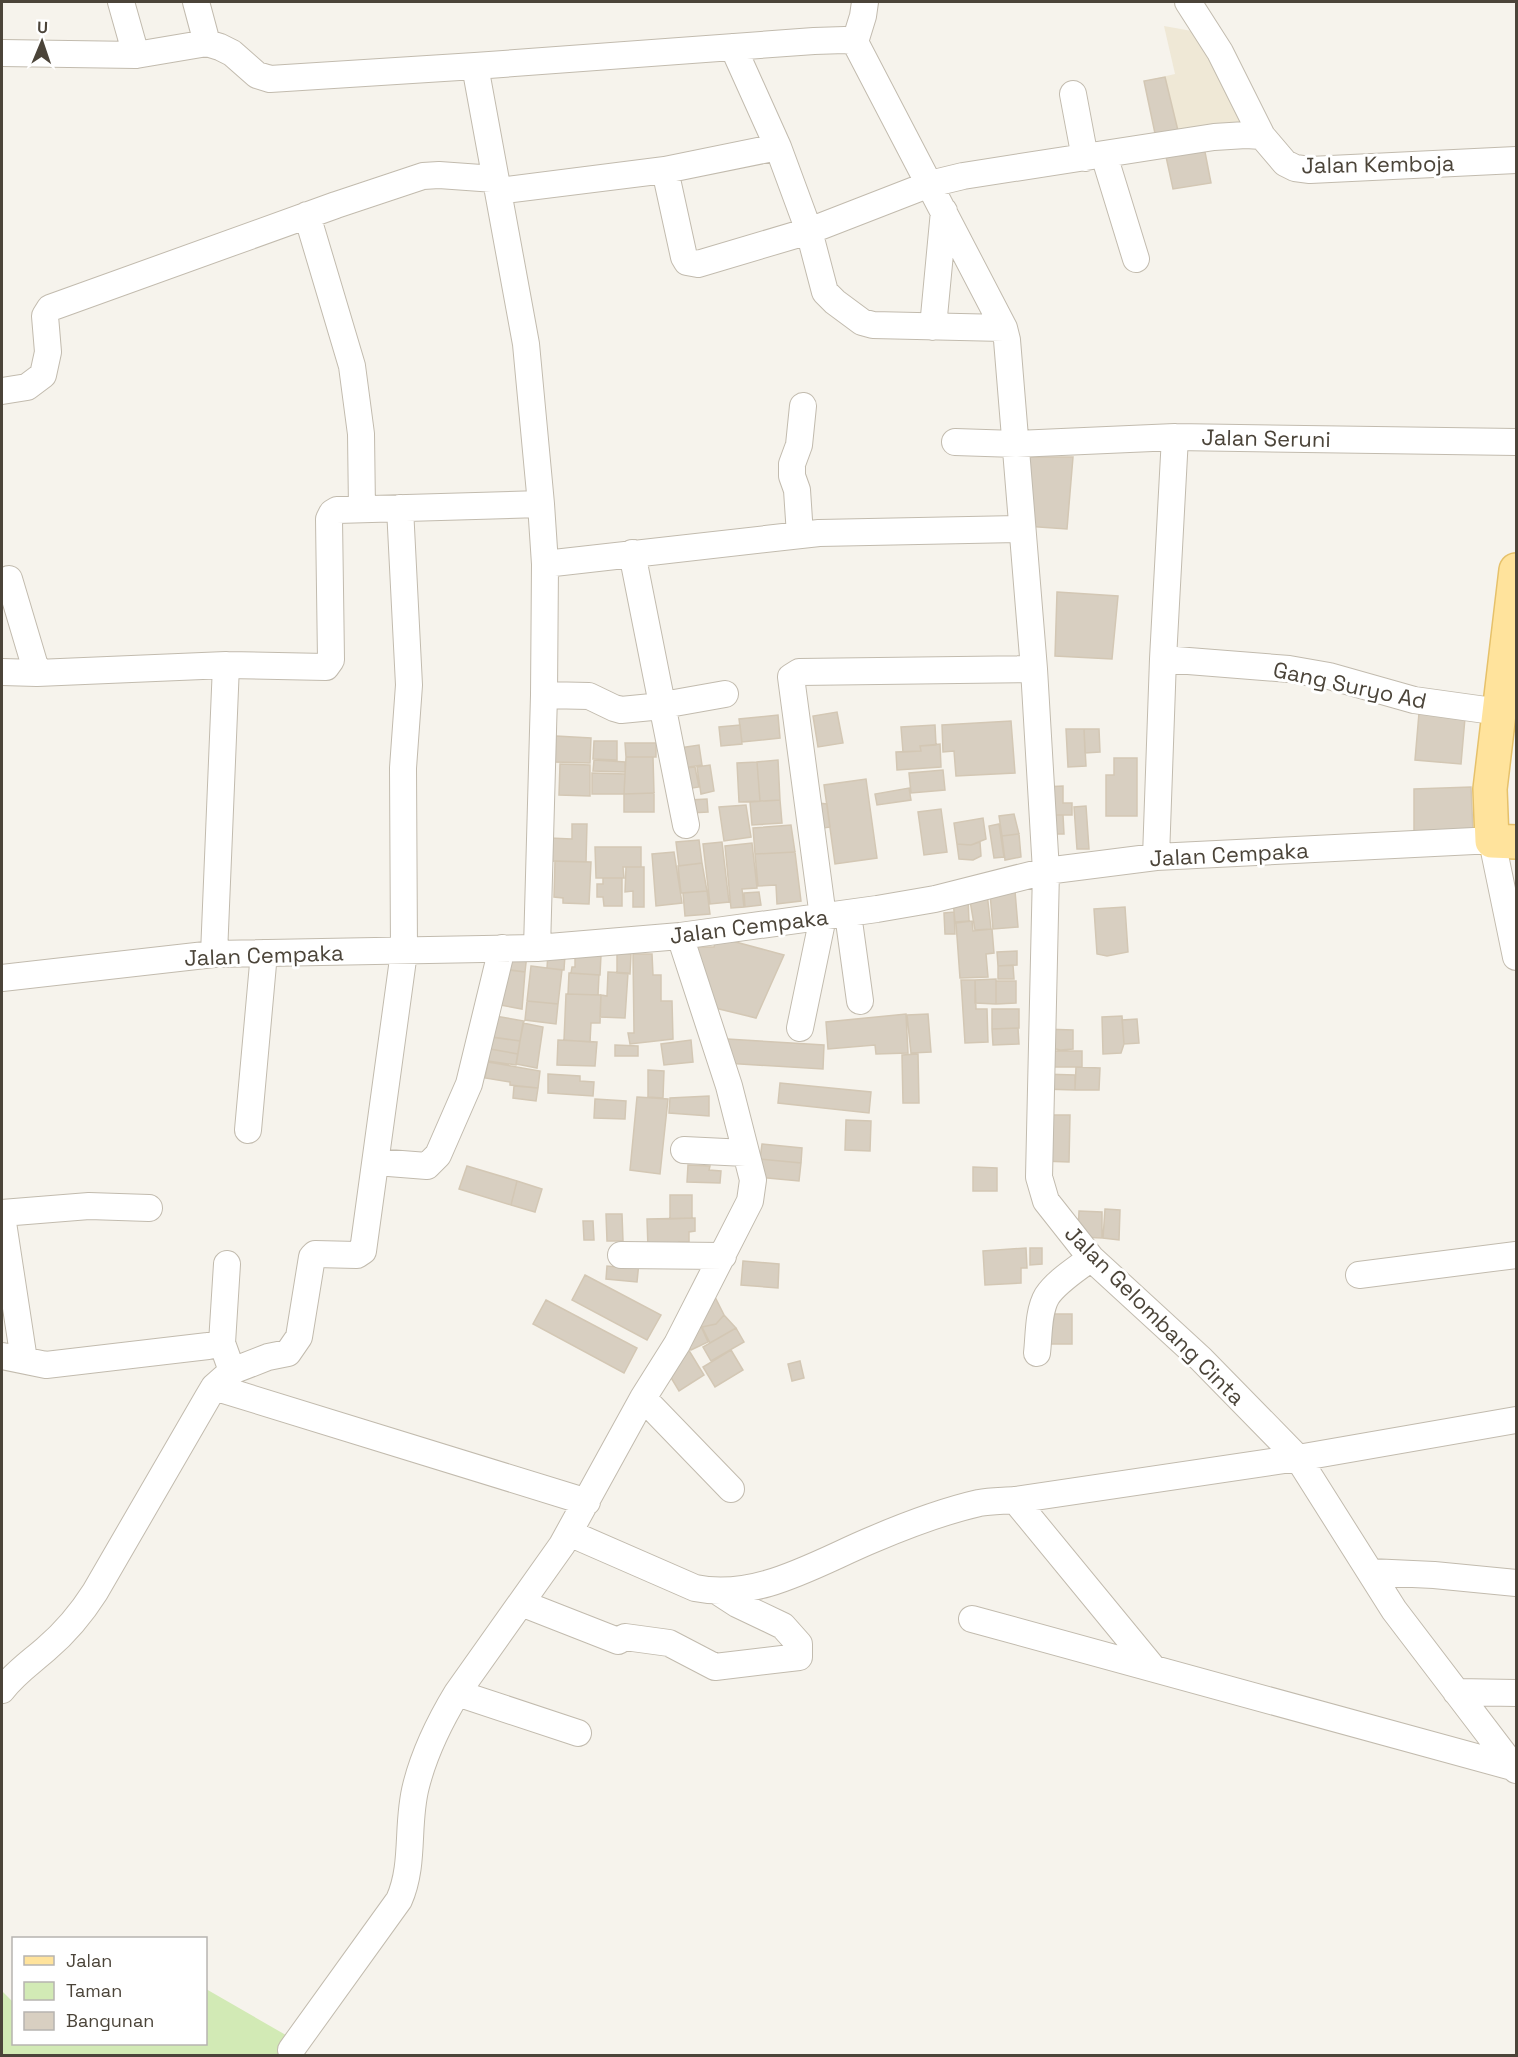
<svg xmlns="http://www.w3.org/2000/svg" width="1518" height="2057" viewBox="0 0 1518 2057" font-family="'Space Grotesk',sans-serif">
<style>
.education{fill:#efe8d6}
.green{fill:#d2eab5}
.building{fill:#d8cfc1;stroke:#d3c7b4;stroke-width:1.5}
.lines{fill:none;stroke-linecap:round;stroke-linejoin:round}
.minor-casing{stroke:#c2bbae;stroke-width:28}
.major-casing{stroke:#e6c16a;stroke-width:36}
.minor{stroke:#fff;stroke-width:26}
.major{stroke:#ffe39c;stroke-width:33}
.labels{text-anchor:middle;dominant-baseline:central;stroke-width:6;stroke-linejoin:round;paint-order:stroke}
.street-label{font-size:22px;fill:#4b4439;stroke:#fff}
</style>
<rect width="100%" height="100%" fill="#f6f3ec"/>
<path class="education" d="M1164 26 1192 31 1213 63 1248 130 1157 143 1144 81 1175 74Z"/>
<path class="green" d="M206 1989 291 2038 284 2055H2V1991L13 2002 14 2044H206Z"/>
<path class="building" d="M1165 77 1180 139 1157 143 1144 81Z
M1165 152H1205L1211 183 1173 189Z
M1026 457H1073L1067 529 1025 526Z
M1057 592 1118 596 1112 659 1055 656Z
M837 712 843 743 818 747 813 716Z
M1419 713 1465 718 1461 764 1415 760Z
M778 715 780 738 742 742 739 719Z
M1011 721 1015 773 956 776 954 751 943 752 942 725Z
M740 725 742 744 721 746 719 727Z
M935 725 936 745 920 746 921 751 903 752 901 727Z
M1066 729H1084L1086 766 1068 767Z
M1084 729H1099L1100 752 1085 753Z
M556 736 591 738 590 763 555 762Z
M594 741H617V760L593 759Z
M625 743H656V757H626Z
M940 744 941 767 897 770 896 752 921 751 920 746Z
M699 745 702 765 676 769 673 749Z
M626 757H653L654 793 624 794Z
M1114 758H1137V816H1106V775H1114Z
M594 760 625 762V772L593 771Z
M778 760 780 800 760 801 757 762Z
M757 762 760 801 739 802 737 763Z
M560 764 590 765V796L559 795Z
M710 765 714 791 701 794 697 767Z
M695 767 699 787 680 790 677 769Z
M943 770 945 790 911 793 909 773Z
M592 773 625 774 624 794H592Z
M866 779 877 858 835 864 824 785Z
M1063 786V803H1072V815H1044L1043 787Z
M1471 787 1473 832 1414 835V789Z
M909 788 911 800 877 805 875 794Z
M654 793V812H624V794Z
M707 799 708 812 690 813 689 800Z
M780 800 782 823 752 825 750 802Z
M808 802 827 804 830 827 812 830Z
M746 805 751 837 724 841 719 807Z
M1086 806 1089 849H1077L1074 807Z
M941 809 947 852 924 855 918 812Z
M1014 814 1019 834 1002 836 999 816Z
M1044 815H1063L1064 834H1045Z
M983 818 986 839 971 845 957 844 954 823Z
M572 824H587L586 862 549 861 550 838 572 839Z
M999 824 1004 857 994 858 989 826Z
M791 825 795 852 755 854 753 828Z
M1019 834 1021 857 1005 860 1002 836Z
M699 840 702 863 679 866 676 842Z
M722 842 729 902 710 904 703 844Z
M980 842 981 856 973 860 959 859 957 844 971 845Z
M752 843 757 888 742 889 744 907 731 908 725 846Z
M595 847H641V867H623L624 878H596Z
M674 852 682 903 656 906 652 854Z
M795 852 801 901 777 904 776 885 758 886 755 854Z
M555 861 591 862 589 904 563 903V898L554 897Z
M702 863 707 891 681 893 678 866Z
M626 867H644V907H633V891L625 892Z
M603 878H622V906H604L603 897H597V884H603Z
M707 891 710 914 685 916 683 893Z
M1015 891 1018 927 993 929 990 893Z
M759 892 761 905 745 907 744 893Z
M987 893 991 929 975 930 969 895Z
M968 899 969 921 955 922 953 900Z
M1125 907 1128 952 1107 956 1097 954 1094 909Z
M954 912 955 934H945L944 913Z
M972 921 973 931 992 929 994 953 986 954 988 977 960 978 956 923Z
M717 937 784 955 756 1018 703 1005 686 947H714Z
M1017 951V965L998 966 997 952Z
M548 953 565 955 564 970 547 968Z
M617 953 631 954 630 974 617 973Z
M505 954H527L525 972 504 969Z
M575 954 601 955 600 975 571 973 572 967H575Z
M633 954H652L653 975H661V1001H672L673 1039 630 1044 628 1033H634Z
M1013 965 1014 979H998V966Z
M531 966 562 970 558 1004 527 1001Z
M500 969 525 972 522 1009 494 1004Z
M608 972 628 973 625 1018 600 1017 601 995 607 996Z
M569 973 599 975 598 995 568 994Z
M996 979V1004L975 1003V980Z
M961 980H975L976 1009H987L988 1042 965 1043Z
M996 981H1016V1003L996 1004Z
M566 994 601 995 600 1023H591L590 1042 564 1040Z
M527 1001 558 1004 556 1024 525 1020Z
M992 1009H1019V1028L992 1029Z
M906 1014 908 1053 876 1054 875 1045 828 1049 826 1022Z
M928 1014 931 1052 911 1053 907 1015Z
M495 1016 524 1021 520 1041 491 1037Z
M1122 1016 1124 1044 1121 1053 1103 1054 1102 1017Z
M1137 1019 1139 1043 1124 1044 1122 1020Z
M523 1023 543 1027 537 1068 516 1064Z
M1018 1028 1019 1044 993 1045 992 1029Z
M1043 1029 1073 1030V1049L1060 1050 1043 1046Z
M492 1037 520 1041 518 1054 490 1049Z
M727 1039 824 1045 823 1069 725 1063Z
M558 1040 597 1042 595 1066 557 1065Z
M691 1040 693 1062 664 1065 661 1044Z
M615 1045 638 1046V1056H615Z
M490 1049 518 1054 516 1065 488 1061Z
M1053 1051H1082V1067H1054Z
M918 1054 919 1103H903L902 1055Z
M488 1062 540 1071 538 1088 510 1085V1082L485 1078Z
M1076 1067 1100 1068 1099 1090H1075Z
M648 1070 664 1071 663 1098 648 1097Z
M548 1074 580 1076V1081L594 1082 593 1096 548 1093Z
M1042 1074 1075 1075V1090L1042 1089Z
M780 1083 871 1092 869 1113 778 1103Z
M514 1086 538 1088 536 1101 513 1098Z
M709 1096V1116L669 1113 670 1098Z
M637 1097 668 1099 660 1174 630 1170Z
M595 1099 626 1101 625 1119 594 1118Z
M1042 1115H1070L1069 1162 1041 1161Z
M846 1120 871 1121 870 1151 845 1150Z
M762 1144 802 1148 801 1163 760 1159Z
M759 1159 801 1163 799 1181 757 1177Z
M688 1165 710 1166 709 1170 721 1171 720 1183 687 1182Z
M467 1166 517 1181 511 1205 459 1189Z
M973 1167 997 1168V1191H973Z
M517 1181 542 1189 535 1212 511 1205Z
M670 1195H692V1218L670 1219Z
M1105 1209 1120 1210 1119 1240 1103 1238Z
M1079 1211 1102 1212V1238L1078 1237Z
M606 1214H622L623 1241H607Z
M695 1218V1231L689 1232V1242H679V1247L648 1248 647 1219Z
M583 1221H593L594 1240H584Z
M1026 1248 1027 1268H1021V1283L985 1285 983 1251Z
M1030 1248H1042V1264L1030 1265Z
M743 1261 779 1264 778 1288 741 1285Z
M639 1262 637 1282 606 1279 607 1266 618 1267Z
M585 1275 661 1315 647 1340 572 1300Z
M709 1285 724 1315 716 1324 702 1327 695 1312Z
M546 1300 637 1348 624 1373 533 1324Z
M695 1313 708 1342 691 1350 682 1337Z
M1048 1314H1072V1344H1048Z
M724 1315 736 1328 710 1343 702 1327 716 1324Z
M736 1328 744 1342 711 1361 703 1347Z
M682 1339 704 1375 679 1391 664 1366Z
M731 1350 743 1370 715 1387 703 1367Z
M800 1361 804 1378 792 1381 788 1364Z"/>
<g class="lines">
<g class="minor-casing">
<path id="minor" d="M121 2 136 55
M196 2 207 43
M1188 2 1220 52 1262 136 1285 163 1295 168 1310 170 1516 160
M855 42 863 16 865 2
M733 47 778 147
M2 53 136 55 207 43 220 47 232 53 257 75 270 79 475 66 814 41 845 40 855 42 1004 328 1007 340 1034 669 1046 871 1039 1177 1046 1201 1091 1258 1201 1359 1298 1458 1394 1610 1516 1770
M475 66 526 344 541 504 545 564 544 695 537 948
M1073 94 1085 158
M1104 155 1136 259
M498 191 665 170
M307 215 352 366 361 434 362 509
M933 327 944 211
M1004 328 873 325 862 322 835 302 825 292 809 231 778 147 665 170 684 257 687 262 698 264 809 231 930 184 963 176 1214 137 1246 135 1262 136
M2 391 27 387 43 375 48 352 45 316 50 308 336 205 423 176 439 175 495 179
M955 442 1016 444 1175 437 1516 442
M800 535 797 490 792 476V464L799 445 803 406
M632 553 686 825
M545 564 819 533 1022 529
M9 579 37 673
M1163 659 1289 669 1329 676 1414 700 1500 712
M2 672 37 673 226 665 326 667 331 660 329 519 332 513 337 510 541 504
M544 695 589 696 614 708 621 710 652 707 725 694
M1156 857 1163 659 1175 437
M848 914 860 1001
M214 954 226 665
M2 978 214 954 537 948 680 936 877 909 935 899 1046 871 1156 857 1474 841H1492L1516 957
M800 1028 823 917 791 677 799 672 1034 669
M248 1130 264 953
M684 1150 746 1153
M376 1162 427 1166 438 1155 469 1084 502 948
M2 1213 89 1206 149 1208
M2 1216 24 1360
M621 1255 723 1256
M1359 1275 1516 1255
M222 1343 227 1264
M1037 1353C1039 1336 1038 1311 1047 1296 1057 1281 1077 1269 1091 1258
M2 1356 46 1365 208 1346 222 1343 232 1371 268 1357 288 1353 299 1337 312 1257 315 1254 357 1255 363 1251 404 952 403 768 409 685 400 508
M214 1387 587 1502
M643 1398 731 1489
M1015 1500 1153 1668
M569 1533 695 1588C758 1601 818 1562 874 1539 907 1525 944 1511 979 1503 990 1501 1003 1501 1015 1500L1298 1458 1516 1420
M1370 1572 1434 1575 1516 1583
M521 1603 618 1641 625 1637 669 1643 715 1667 799 1657V1644L783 1626 737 1604 717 1591
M972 1619 1516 1768
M2 1690C15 1673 30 1663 46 1649 66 1632 81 1614 95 1592L208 1397 214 1387 232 1371
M1456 1692 1516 1693
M457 1693 578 1733
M291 2050 399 1900C415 1864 406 1824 416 1786 424 1754 440 1721 457 1693L562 1545 643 1398 677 1344 750 1201 753 1180 729 1086 680 936"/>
</g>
<g class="major-casing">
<path id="major" d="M1516 570 1490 789 1492 841 1516 842"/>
</g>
<use href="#minor" class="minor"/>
<use href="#major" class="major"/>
</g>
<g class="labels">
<g class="street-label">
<text transform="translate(1378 164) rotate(-1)">Jalan Kemboja</text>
<text transform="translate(1266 438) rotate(1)">Jalan Seruni</text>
<text transform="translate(1350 685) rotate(12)">Gang Suryo Ad</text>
<text transform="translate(1229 854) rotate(-3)">Jalan Cempaka</text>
<text transform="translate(749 926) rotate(-7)">Jalan Cempaka</text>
<text transform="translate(264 955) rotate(-2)">Jalan Cempaka</text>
<text transform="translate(1155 1315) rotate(45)">Jalan Gelombang Cinta</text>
</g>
</g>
<rect width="1518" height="2057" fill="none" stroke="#4b4439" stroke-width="6"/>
<rect x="12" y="1937" width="195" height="108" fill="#ffffff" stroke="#b7b4b0" stroke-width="1.5"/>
<rect x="24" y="1956" width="30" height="9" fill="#ffe39c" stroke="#b7b4b0" stroke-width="1.5"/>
<text x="66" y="1967" font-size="18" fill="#4b4439">Jalan</text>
<rect x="24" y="1982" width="30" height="18" fill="#d2eab5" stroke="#b7b4b0" stroke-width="1.5"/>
<text x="66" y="1997" font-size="18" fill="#4b4439">Taman</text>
<rect x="24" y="2012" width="30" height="18" fill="#d8cfc1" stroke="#b7b4b0" stroke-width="1.5"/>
<text x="66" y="2027" font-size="18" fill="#4b4439">Bangunan</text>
<g transform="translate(42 42) rotate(2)" stroke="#ffffff" stroke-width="4.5" paint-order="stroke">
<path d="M0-4.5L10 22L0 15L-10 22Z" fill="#4b4439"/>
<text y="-9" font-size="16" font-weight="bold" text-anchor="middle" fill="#4b4439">U</text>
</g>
</svg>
